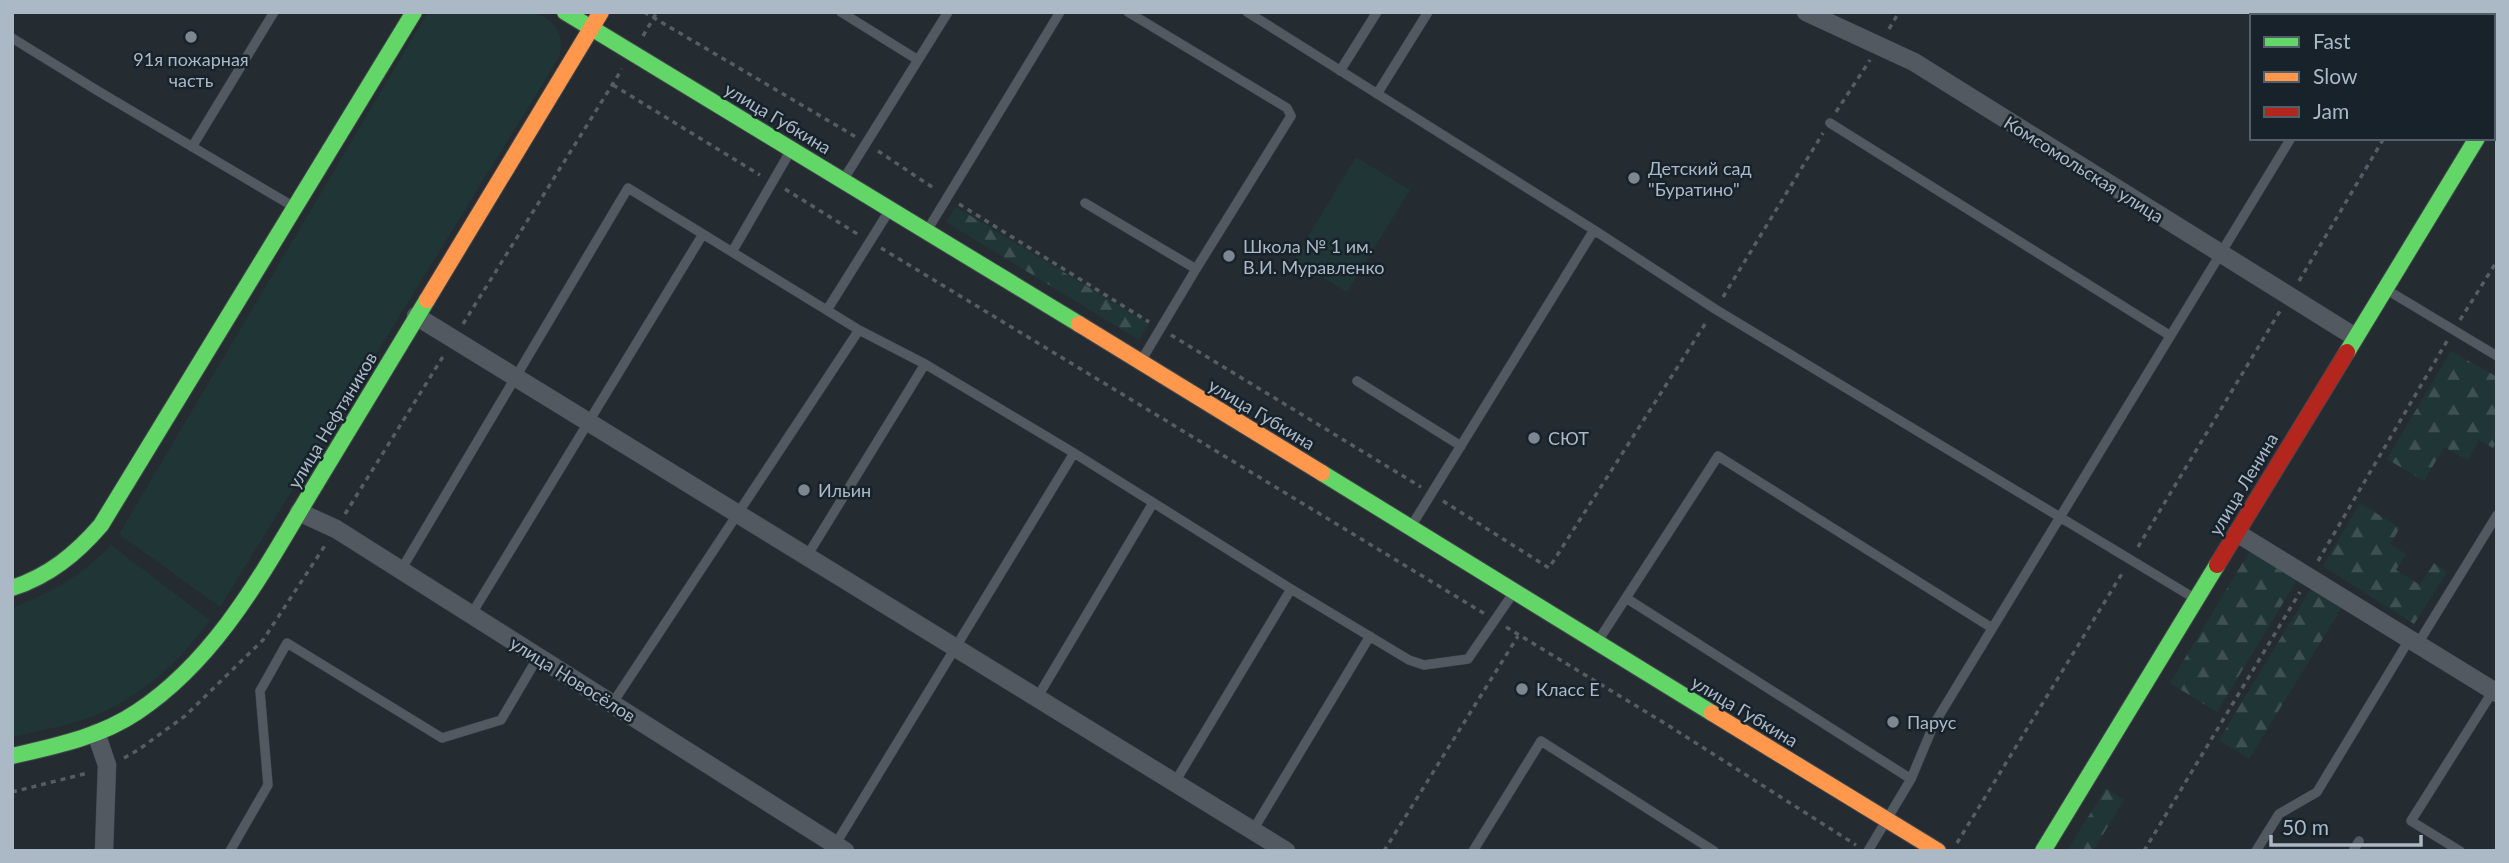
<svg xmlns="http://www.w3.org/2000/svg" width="2509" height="863" viewBox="0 0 2509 863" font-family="Lato,sans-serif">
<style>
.green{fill:#203636}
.forest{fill:url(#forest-firs)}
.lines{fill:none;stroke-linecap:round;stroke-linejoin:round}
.lane-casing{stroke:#42474c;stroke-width:10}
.street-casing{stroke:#42474c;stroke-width:19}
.fast-casing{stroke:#42474c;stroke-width:18}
.slow-casing{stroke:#42474c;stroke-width:18}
.jam-casing{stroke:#42474c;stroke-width:18}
.path{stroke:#565d63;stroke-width:3.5;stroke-dasharray:5 5;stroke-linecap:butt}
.lane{stroke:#525960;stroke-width:9}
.street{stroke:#525960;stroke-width:18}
.fast{stroke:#63d668;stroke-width:16}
.slow{stroke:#ff974d;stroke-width:16}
.jam{stroke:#b3261e;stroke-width:16}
.poi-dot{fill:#7c8791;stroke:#17222b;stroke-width:2.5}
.labels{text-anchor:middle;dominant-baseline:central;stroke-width:5;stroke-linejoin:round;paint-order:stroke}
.poi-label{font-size:18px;fill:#abb8c5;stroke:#17222b;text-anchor:start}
.street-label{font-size:18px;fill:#abb8c5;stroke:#17222b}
</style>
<defs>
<pattern id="forest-firs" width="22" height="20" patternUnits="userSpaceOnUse" patternTransform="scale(1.75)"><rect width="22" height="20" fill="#203636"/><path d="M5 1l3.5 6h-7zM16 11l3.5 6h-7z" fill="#3e5152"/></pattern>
</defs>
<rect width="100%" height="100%" fill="#242b31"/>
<path class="green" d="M428 12C447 12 526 8 538 14 558 22 566 39 558 59L220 607 119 534Z
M1356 157 1410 190 1347 292 1294 260Z
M111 545 210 620C179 663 137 701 86 719 62 727 36 731 12 737V608C52 592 80 577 111 545Z"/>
<path class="forest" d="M956 207 1149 324 1139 340 946 222Z
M2451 351 2497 377V441L2493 448 2479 440 2468 460 2444 447 2424 481 2387 459Z
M2360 503 2400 528 2390 544 2406 554 2396 570 2420 585 2434 563 2447 572 2414 624 2323 566Z
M2251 549 2298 578 2217 712 2170 683Z
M2311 588 2342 607 2249 759 2219 740Z
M2106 788 2124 800 2093 851H2067Z"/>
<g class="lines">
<g class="lane-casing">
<path id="lane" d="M841 12 918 60
M1247 12 1594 230
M2366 16 2368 12
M12 38 98 91 294 207
M1340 71 1377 12
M1377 94 1428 12
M1830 123 2169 335
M192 147 274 12
M845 177 948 12
M1085 203 1196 269 1291 116 1287 108 1128 12
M928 229 1060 12
M732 252 791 150
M2387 290 2497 356
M827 310 889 211
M1141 361 1196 269
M1357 381 1461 446
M1412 525 1594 230 1715 309 2194 598
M807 556 925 364
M401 570 628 188 859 330 925 364 1074 453 1291 589 1409 660 1424 665 1468 659 1514 592
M1626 598 1911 779
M471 615 703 234
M1598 641 1718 456 1992 628
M2417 645 2497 515
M1037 698 1153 503
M612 704 859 330
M1175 782 1291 589
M1253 830 1370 636
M835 845 1074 453
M230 851 268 785 260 691 287 643 442 738 501 720 538 657
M1473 851 1541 741 1714 851
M1868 851 1911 779 1934 724 2291 138
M2256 851 2279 814 2317 792 2409 640
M2353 851 2359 841
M2460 851 2411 821 2493 691"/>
</g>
<g class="street-casing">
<path id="street" d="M1806 12 1914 62 2355 337
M416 316 1286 851
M299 512 336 529 845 851
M2237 533 2497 693
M96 733 107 765 104 851"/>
</g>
<g class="fast-casing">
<path id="fast" d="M565 12 1079 324
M2493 111 2497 105
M2347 352 2477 138
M1322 473 1712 713
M12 588C49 576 76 554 101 525L414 12
M12 756C55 746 100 737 137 712 217 659 263 572 311 492 350 428 388 364 427 300
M2043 851 2217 565"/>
</g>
<g class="slow-casing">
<path id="slow" d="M427 300 601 12
M1079 324 1322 473
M1712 713 1938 851"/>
</g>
<g class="jam-casing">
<path id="jam" d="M2217 565 2347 352"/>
</g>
<path class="path" d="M644 12 856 137
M2458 16 2460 12
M1889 29 1899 12
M643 36 657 12
M613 85 760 175
M1836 112 1870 60
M878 151 935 189
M785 189 859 235
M959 204 1149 322
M881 248 1485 614
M2299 281 2384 138
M1723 297 1823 133
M2460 320 2497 261
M463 324 622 69
M1171 335 1421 487
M1443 501 1549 568 1707 321
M345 514 444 355
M2138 547 2280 311
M2318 561 2447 341
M1506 627 1666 724 1856 845
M124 758 138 750 185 716 263 640 326 544
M12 792 88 773
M1957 843 2123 572
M1384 851 1518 636
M2144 851 2300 592"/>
<use href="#lane" class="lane"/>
<use href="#street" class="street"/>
<use href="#fast" class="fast"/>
<use href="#slow" class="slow"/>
<use href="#jam" class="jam"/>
</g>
<g class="poi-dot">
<circle cx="191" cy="37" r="7"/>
<circle cx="1634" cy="178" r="7"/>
<circle cx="1229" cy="256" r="7"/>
<circle cx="1534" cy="438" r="7"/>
<circle cx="804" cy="490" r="7"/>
<circle cx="1522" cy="689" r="7"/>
<circle cx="1893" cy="722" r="7"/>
</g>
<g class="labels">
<g class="poi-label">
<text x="191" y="59" text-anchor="middle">91я пожарная<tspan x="191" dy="21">часть</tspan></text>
<text x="1648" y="168">Детский сад<tspan x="1648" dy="21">"Буратино"</tspan></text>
<text x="1243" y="246">Школа № 1 им.<tspan x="1243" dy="21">В.И. Муравленко</tspan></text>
<text x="1548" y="438">СЮТ</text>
<text x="818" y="490">Ильин</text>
<text x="1536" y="689">Класс Е</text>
<text x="1907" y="722">Парус</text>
</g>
<g class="street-label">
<text transform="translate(778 118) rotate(31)">улица Губкина</text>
<text transform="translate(2084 169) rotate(32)">Комсомольская улица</text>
<text transform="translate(1262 414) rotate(31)">улица Губкина</text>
<text transform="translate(332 420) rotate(-59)">улица Нефтяников</text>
<text transform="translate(2243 484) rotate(-59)">улица Ленина</text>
<text transform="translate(573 679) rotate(32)">улица Новосёлов</text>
<text transform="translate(1745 711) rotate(31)">улица Губкина</text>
</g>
</g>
<rect width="2509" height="863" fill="none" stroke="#abb8c5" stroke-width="28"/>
<rect x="2250" y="14" width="245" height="126" fill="#17222b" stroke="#525e69" stroke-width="2"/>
<rect x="2264" y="37" width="35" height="10" fill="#63d668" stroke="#525e69" stroke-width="2"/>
<text x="2313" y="49" font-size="21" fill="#abb8c5">Fast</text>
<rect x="2264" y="72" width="35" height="10" fill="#ff974d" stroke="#525e69" stroke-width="2"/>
<text x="2313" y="84" font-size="21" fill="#abb8c5">Slow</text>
<rect x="2264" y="107" width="35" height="10" fill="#b3261e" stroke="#525e69" stroke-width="2"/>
<text x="2313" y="119" font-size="21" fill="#abb8c5">Jam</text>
<path d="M2271 835v10h150v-10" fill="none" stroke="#abb8c5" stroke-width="3.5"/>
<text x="2282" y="835" font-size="21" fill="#abb8c5" stroke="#17222b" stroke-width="5" paint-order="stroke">50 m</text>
</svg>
